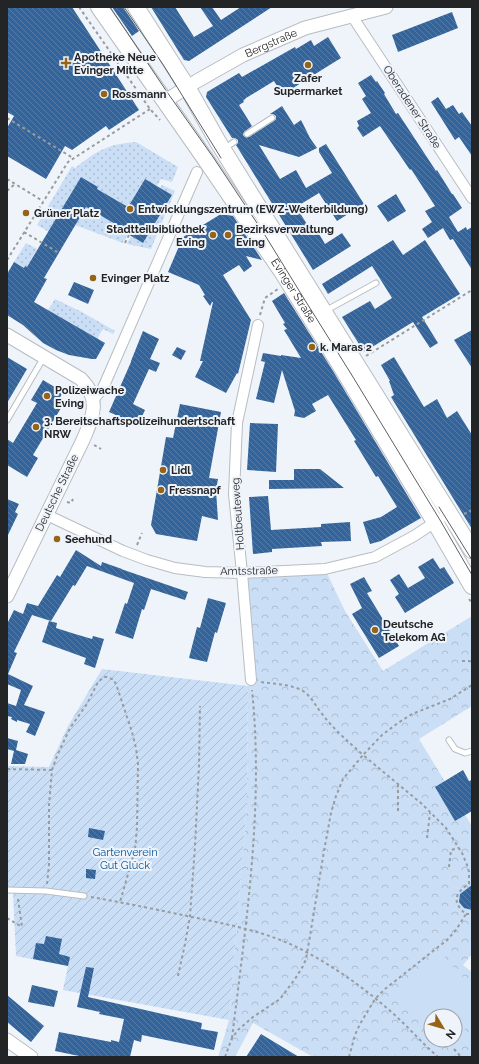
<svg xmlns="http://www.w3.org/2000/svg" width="479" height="1064" viewBox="0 0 479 1064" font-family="Raleway,sans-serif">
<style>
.grass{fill:url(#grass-dots)}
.park{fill:url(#park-crowns);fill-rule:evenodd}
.garden{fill:url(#garden-furrows)}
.pitch{fill:#cadef6}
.building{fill:url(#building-back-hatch)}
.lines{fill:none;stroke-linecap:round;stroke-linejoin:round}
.service-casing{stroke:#b8bdc2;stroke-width:7}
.minor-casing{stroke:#b8bdc2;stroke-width:12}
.tertiary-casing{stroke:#b8bdc2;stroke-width:15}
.primary-casing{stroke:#b8bdc2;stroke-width:18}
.path{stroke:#989ca0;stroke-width:2;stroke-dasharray:3 3;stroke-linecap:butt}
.service{stroke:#fff;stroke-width:5}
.minor{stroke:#fff;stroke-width:10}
.tertiary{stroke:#fff;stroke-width:13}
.primary{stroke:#fff;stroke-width:16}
.tram{stroke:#5c5f62;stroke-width:1}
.poi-dot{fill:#966416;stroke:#eff4fa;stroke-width:1.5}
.labels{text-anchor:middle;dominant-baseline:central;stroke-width:4;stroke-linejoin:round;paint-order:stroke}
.street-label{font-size:11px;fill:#232426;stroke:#eff4fa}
.poi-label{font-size:11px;font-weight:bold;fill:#232426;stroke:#eff4fa;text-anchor:start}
.park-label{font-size:11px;fill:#02549b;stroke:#eff4fa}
</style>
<defs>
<pattern id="grass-dots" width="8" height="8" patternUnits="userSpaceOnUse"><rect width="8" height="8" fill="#cadef6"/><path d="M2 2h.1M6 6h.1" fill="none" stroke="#adbed3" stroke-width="1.8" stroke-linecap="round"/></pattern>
<pattern id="park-crowns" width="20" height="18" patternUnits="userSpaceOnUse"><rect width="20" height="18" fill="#cadef6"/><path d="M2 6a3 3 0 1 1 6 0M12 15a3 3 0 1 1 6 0" fill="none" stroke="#adbed3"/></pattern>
<pattern id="garden-furrows" width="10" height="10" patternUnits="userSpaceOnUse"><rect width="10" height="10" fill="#cadef6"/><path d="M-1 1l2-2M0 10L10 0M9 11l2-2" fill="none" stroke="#adbed3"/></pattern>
<pattern id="building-back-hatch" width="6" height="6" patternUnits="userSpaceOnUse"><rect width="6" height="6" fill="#33659c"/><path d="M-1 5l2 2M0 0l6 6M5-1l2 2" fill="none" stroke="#567ba4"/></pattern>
</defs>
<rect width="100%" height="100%" fill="#eff4fa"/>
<path class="grass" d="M136 142 178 167 172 182 161 179 157 186 144 180 128 207 97 189 98 187 81 177 49 232 37 225 72 166 75 168C97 151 107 144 136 142Z
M162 185 175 191 151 249 127 244 131 236 143 243 172 195 160 188Z
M86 207 117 225 116 227 128 234 123 243 75 225Z
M26 243 37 249 27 267 25 266 24 268 14 262Z
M55 299 82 312 115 331 113 334 103 329 97 339 48 310Z"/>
<path class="park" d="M325 569 345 611 383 671 472 616V706L419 739 472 826V954L463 965 472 972V1057H313L253 1023 235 1057H218L229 1020 247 804 248 686 251 680 242 573ZM431 1016H455V1040H431Z"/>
<path class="garden" d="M102 669 248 686 247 804 229 1020 63 990 68 966 16 956 13 893H7V766L49 767 68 726Z"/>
<path class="pitch" d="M444 956 472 988V1023L455 1038V1016H431V1030L400 995Z"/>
<path class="building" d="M7 7H72L139 110 109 130 106 126 72 150 65 146 46 179 7 156V128L14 116 7 112Z
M112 7H123L139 31 132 36Z
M151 7H175L194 37 213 26 200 7H212L221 20 241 7H272L189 61 184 60Z
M452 12 458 28 398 52 392 35Z
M328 37 341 58 312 76V77L302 84 301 83 282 95 274 81 246 98 243 101 244 102 239 105 252 126 244 132 243 135 245 137H249L274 121 276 119V116L273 114H270L282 106 294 125 301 120 310 138 317 148 299 157 259 145 280 179 296 170 306 188 332 173 319 152V148L326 144 364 204 337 221 319 193 296 207 314 235 318 232 325 244 342 233 351 246 313 270 236 145 238 143V140L235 138H232L206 97 207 92 239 73 242 77 295 47 296 49 311 40 314 46Z
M371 75 376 82 377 81 385 93 384 94 396 114 398 113 436 171 437 170 452 194H453L462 208 449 217 458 232 466 227 467 230 472 227V270L453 239 450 240 443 228 428 238 422 229 432 222 425 211 435 206 411 169 410 170 380 126 363 137 357 128 359 126 357 121 371 113 362 99 366 96 358 83Z
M438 97 446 109 453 105 459 114 462 112 472 126V156L459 137 455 140 431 102Z
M81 177 98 187 97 189 128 207 145 179 172 195 143 243 116 227 117 225 86 207 44 278 47 279 34 302 105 343 96 359H92L69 355 56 350 43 343 23 325 7 315V274L14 262 24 268 25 266 27 267Z
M396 194 406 211 388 222 377 206Z
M221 214 233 216 262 260 246 256 252 266 244 272 239 265 223 275 251 320 238 374 237 373 226 393 195 377 203 361H200L213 302H212L210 306 203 296 205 295 199 285 168 272 180 244 175 242Z
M393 240 403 255 425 240 460 294 422 317 438 343 430 348 413 322 364 352 342 317 370 301 375 309 392 298 372 266 328 294 322 284Z
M74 282 94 290 88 304 68 295Z
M284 293 333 371 421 518 381 541 370 544 363 522 381 517 397 507 378 476 376 477 354 441 356 440 328 395 312 404 316 411 304 418 294 416 295 411 282 370 274 403 256 399 265 362 261 361 263 353 281 356V355L301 358 284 330 287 329 283 324 285 323 272 301Z
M472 330V368L454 340Z
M143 331 159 339 150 359 160 363 156 372 149 369 133 404 145 410 138 425 109 412 131 362V361Z
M177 347 186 351 181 360 172 355Z
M7 357 27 369 7 403Z
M394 357 424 407 437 399 447 418 457 411 472 435V529L391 397 394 395 389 381H390L381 365Z
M43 380 63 392 56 405 61 408 33 455 38 458 27 477 7 465V439L13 443 37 403 31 400Z
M180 404 221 412 209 478 218 479 216 490 218 520 202 516 197 541 156 534 151 525 166 437 173 438Z
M250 423 278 424 276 472 247 470Z
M294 469H320L344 488 269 489V480H294Z
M268 496 271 530 321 527V524L350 522 351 541 321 542 322 546 272 549V552L253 554 249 497Z
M7 499 19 504 15 512 18 514 7 537Z
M76 550 101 566 102 562 122 569H121L188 592 185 600 151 589 144 610 142 609 133 639 115 633 125 603 127 604 134 583 87 566 75 586 73 585 51 621 32 615 14 652 17 653 8 674 33 686 24 705 45 712 35 736 26 732 30 724 17 720V722L11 719 12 717 7 716V703L16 706 21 690 7 684V624L14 610 23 614 27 603 38 606 57 575 60 577Z
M433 558 440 569 444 567 454 583 405 613 395 597 399 594 390 580 399 574 408 588 425 578 418 567Z
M364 577 372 591 367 593 399 646 379 658 352 614 362 608 350 584Z
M208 598 226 603 217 633 215 632 207 662 189 658 197 627 200 628Z
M49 621 57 623 56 628 75 634 92 639 93 636 104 639 95 668 84 664 86 658 42 642Z
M7 738 18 741 16 750 28 754 25 764H11L14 751 7 749Z
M463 770 469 781 472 780V811L455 821 435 787Z
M89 828 105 831 103 840 88 837Z
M86 869 96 870 95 879 86 878Z
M472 885V910L464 908 459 902 460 894Z
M46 936 62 939 59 954 70 957 68 966 33 959 36 943 44 944Z
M86 967 94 968 88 997 202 1023 201 1029 218 1032 214 1050 142 1035 141 1042 134 1040 130 1057H84L55 1051 59 1032 111 1042V1040L119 1042 124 1019 99 1014 100 1012 77 1007Z
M32 985 58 991 54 1007 28 1002Z
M7 995 44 1026 31 1042 7 1022Z
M261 1034 299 1057H246Z"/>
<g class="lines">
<g class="service-casing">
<path id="service" d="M247 134 272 118
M225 148 234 142
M325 311 376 283
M7 420 44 357
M449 740 455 749 465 753 472 751
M7 890 46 891 84 896"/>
</g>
<g class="minor-casing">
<path id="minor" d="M352 16 472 198
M93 400 103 388 197 172
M47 515 123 551 147 560 175 568 205 572 242 573 325 569 375 557 414 536 440 519
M251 680 242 573 234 494 237 423 258 325"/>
</g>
<g class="tertiary-casing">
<g id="tertiary">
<path id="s1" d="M165 101 197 81 243 55 305 28 386 7"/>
<path d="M7 335 81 379C101 399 93 417 83 440L7 596"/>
<path d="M7 1040 31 1057"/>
</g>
</g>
<g class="primary-casing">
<g id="primary">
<path id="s2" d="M99 7 204 157 283 273 341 366 435 522 472 586"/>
<path d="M136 7 187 87 218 142 246 187 472 550"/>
</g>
</g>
<path class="path" d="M79 7 150 109 160 120
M7 118 73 158
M7 179 43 201
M7 191 15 184
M24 232 59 253
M125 243 129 235
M7 260 68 162 150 109
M260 315 265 298 278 289
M366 356 472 290
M94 445 101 449
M67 502 71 503 73 499
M464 514 472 510
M137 545 142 533
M469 599 472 603
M462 661H469L472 662
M7 769 52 770
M398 811V785
M427 838 430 813
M449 867 451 850 459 848
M47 884 49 865V805L52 770 57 756 70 728 87 704 98 682 104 677H107L114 680 117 687 132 732 136 748 138 764 137 827 135 850 120 902
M91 897C125 903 159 910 192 917 231 925 273 933 308 953 341 971 371 993 399 1019 412 1031 424 1045 438 1057
M18 899 22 927
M466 914H472
M7 918 22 927
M178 976 185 944 190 916 195 846 199 765 200 706
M232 1038C246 923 264 806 252 690
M454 1049 461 1057
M225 1057 232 1038 238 1030 253 1017 280 999 295 979 303 966 306 959 310 936 324 851 331 813 336 796 343 779 363 755C349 742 334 730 323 715 316 707 312 697 303 691 291 684 274 684 261 682
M349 1057 355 1035 360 1024 375 999 385 989 447 940 456 930 466 914C452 903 454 893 469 884V872L467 865 462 853 446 828 422 804 363 755 382 735 398 723 412 714 450 699 472 685"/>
<use href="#service" class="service"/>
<use href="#minor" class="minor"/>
<use href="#tertiary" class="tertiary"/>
<use href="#primary" class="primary"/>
<path class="tram" d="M110 7 167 92 213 157 263 232 303 297 353 377 440 520 472 575
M124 7 164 66 221 158
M439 507 472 560"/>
</g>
<g class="poi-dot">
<path d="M64 57h4v4h4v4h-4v4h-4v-4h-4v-4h4z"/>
<circle cx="308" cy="65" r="4"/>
<circle cx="104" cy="94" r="4"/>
<circle cx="130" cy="209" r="4"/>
<circle cx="26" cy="213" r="4"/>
<circle cx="213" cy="235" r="4"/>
<circle cx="228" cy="235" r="4"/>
<circle cx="93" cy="278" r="4"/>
<circle cx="312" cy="347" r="4"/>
<circle cx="47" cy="396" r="4"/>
<circle cx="36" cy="427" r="4"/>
<circle cx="163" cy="470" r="4"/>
<circle cx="161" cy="490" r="4"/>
<circle cx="57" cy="539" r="4"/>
<circle cx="375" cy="630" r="4"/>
</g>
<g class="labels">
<g class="street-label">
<text stroke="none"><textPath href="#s1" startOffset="121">Bergstraße</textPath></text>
<text transform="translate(412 107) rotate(57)">Oberadener Straße</text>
<text stroke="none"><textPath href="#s2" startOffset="344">Evinger Straße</textPath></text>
<text transform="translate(57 493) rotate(-64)">Deutsche Straße</text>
<text transform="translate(238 514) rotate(-94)">Holtbeuteweg</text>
<text transform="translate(249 571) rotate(-1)">Amtsstraße</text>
</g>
<g class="poi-label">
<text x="74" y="57">Apotheke Neue<tspan x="74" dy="13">Evinger Mitte</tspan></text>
<text x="308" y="78" text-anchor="middle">Zafer<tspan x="308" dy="13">Supermarket</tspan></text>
<text x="112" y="94">Rossmann</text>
<text x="138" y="209">Entwicklungszentrum (EWZ-Weiterbildung)</text>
<text x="34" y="213">Grüner Platz</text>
<text x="205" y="229" text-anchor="end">Stadtteilbibliothek<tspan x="205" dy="13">Eving</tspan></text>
<text x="236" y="229">Bezirksverwaltung<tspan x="236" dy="13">Eving</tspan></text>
<text x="101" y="278">Evinger Platz</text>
<text x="320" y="347">k. Maras 2</text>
<text x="55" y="390">Polizeiwache<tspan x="55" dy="13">Eving</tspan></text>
<text x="44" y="421">3. Bereitschaftspolizeihundertschaft<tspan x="44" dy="13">NRW</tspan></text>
<text x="171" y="470">Lidl</text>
<text x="169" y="490">Fressnapf</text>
<text x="65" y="539">Seehund</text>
<text x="383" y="624">Deutsche<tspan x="383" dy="13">Telekom AG</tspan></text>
</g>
<g class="park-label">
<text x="125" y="852">Gartenverein<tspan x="125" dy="13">Gut Glück</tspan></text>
</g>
</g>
<rect width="479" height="1064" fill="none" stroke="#232426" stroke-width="16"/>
<g transform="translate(443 1028) rotate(128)"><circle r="19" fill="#eff4fa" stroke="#9da1a5"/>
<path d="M0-3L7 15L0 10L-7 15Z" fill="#966416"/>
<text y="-6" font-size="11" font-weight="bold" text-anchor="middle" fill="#232426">N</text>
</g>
</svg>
